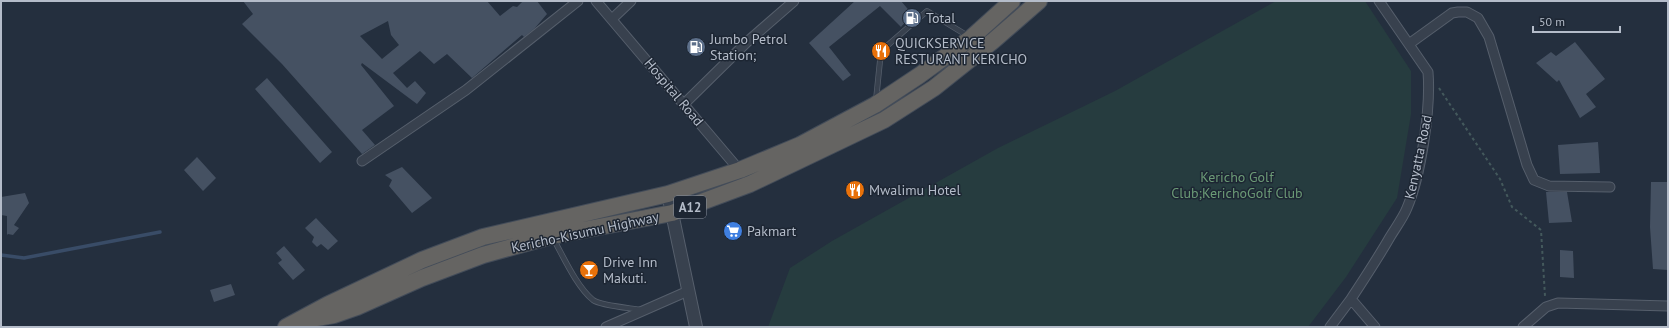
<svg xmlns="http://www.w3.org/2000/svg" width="1669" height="328" viewBox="0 0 1669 328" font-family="'PT Sans',sans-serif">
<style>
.green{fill:#263c3f}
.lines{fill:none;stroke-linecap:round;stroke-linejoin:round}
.stream{stroke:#394c67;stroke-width:3.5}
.building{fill:#455162;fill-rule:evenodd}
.service-casing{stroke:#565f6c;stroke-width:6}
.minor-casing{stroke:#565f6c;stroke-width:11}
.tertiary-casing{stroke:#565f6c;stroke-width:14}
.trunk-casing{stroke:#434c59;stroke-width:18}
.path{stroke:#44595c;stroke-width:2;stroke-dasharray:3 3;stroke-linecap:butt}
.service{stroke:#38414e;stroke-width:4.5}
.minor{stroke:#38414e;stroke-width:9}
.tertiary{stroke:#38414e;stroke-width:12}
.trunk{stroke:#656462;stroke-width:16}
.labels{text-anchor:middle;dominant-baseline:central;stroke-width:3;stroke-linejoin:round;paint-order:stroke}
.shield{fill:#1d2633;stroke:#878f9c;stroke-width:1}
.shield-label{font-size:13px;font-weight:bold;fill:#b4bcc9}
.poi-label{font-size:14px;fill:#b4bcc9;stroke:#1d2633;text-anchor:start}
.street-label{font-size:14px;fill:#b4bcc9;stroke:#1d2633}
.park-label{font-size:14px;fill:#6b9a76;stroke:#1d2633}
</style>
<rect width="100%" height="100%" fill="#242f3e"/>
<path class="green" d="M1276 1H1365L1411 71V114L1397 198 1346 277 1308 327H768L790 268 832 241 998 148 1115 91Z"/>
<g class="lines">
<path class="stream" d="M1 255 24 258 160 232"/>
</g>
<path class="building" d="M243 1H487L500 16 513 6 517 7 523 1H537L547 14 535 28 524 37 522 35 472 78 447 54 434 64 420 51 393 73 407 88 415 81 426 93 417 104 362 63 361 65 394 106 362 130 375 145 362 154 282 64 242 24 253 14ZM388 21 391 35 399 45 382 59 360 36Z
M855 1H901L912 14 901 27 880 6 829 47 851 75 843 81 809 43Z
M1575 42 1605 79 1586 94 1596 107 1580 118 1559 80 1557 82 1536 63 1551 52 1556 56Z
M267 78 332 152 320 163 255 89Z
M1598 142 1600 173 1560 174 1558 145Z
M197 157 216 178 203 191 184 170Z
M402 167 432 198 412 213 389 186 392 180 385 175Z
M1651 182H1668V270L1653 269 1650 227Z
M1546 192H1567L1572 222 1549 223Z
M25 193 29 203 14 225 19 228 13 235 8 234 7 235V216L1 215V197Z
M316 218 338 241 328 250 321 244 317 247 312 242 314 237 305 228Z
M284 246 305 270 293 280 278 263 282 260 276 253Z
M1560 250 1573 251 1574 278 1560 277Z
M231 284 235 295 214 302 210 290Z"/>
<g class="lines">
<g class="service-casing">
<path id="service" d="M876 100 881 51 927 11 968 36
M554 240C564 258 577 287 593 300 601 306 631 308 642 310"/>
</g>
<g class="minor-casing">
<path id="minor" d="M596 1 741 172
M612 19 631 1
M1409 44 1452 13 1458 12H1467L1478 18 1489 37 1527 165 1534 180 1549 186 1610 187
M684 104 747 42 794 1
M362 161 466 90 578 1
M606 327 688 291
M1330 327 1351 299
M1375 327 1351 299C1364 279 1378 258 1390 237 1396 227 1403 218 1407 208 1421 175 1431 108 1428 72L1379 1
M1523 327 1546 307 1558 303 1668 306"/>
</g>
<g class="tertiary-casing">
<path id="tertiary" d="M668 194 696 327"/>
</g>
<g class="trunk-casing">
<path id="trunk" d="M299 321 334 315 357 307 422 278 483 255 552 236 672 213 750 184 884 120 934 88 993 41 1039 1
M286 327 327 305 422 260 483 237 668 194 740 170 800 145 875 105 920 75 971 38 1012 1"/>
</g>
<path class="path" d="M1439 88 1500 179 1512 207 1541 230 1545 296"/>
<use href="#service" class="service"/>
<use href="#minor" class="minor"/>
<use href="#tertiary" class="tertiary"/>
<use href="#trunk" class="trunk"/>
</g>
<defs>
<g id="fuel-disc" transform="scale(1)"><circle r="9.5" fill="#5c6f8a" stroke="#1d2633"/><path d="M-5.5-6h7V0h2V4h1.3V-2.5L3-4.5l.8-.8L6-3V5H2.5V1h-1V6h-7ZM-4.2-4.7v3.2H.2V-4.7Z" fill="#fff"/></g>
<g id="restaurant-disc" transform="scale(1)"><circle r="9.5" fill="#e8710a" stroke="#1d2633"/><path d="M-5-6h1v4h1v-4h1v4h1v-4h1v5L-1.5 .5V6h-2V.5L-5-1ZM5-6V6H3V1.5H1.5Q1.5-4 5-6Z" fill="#fff"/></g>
<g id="supermarket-disc" transform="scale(1)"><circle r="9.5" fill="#3f7fe0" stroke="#1d2633"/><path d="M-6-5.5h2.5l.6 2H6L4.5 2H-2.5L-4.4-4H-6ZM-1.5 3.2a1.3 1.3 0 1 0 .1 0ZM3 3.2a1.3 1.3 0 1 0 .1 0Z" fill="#fff"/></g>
<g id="bar-disc" transform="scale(1)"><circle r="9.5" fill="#e8710a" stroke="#1d2633"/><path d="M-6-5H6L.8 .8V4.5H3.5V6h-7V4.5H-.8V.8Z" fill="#fff"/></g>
</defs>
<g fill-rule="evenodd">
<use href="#fuel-disc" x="912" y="18"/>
<use href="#fuel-disc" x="696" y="47"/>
<use href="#restaurant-disc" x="881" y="51"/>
<use href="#restaurant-disc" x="855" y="190"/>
<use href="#supermarket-disc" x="733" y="231"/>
<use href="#bar-disc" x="589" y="270"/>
</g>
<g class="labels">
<rect class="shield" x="674" y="196" width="32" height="22" rx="3"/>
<g class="shield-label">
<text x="690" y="207">A12</text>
</g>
<g class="poi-label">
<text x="926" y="18">Total</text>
<text x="710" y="39">Jumbo Petrol<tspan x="710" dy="16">Station;</tspan></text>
<text x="895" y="43">QUICKSERVICE<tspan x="895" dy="16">RESTURANT KERICHO</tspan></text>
<text x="869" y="190">Mwalimu Hotel</text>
<text x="747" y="231">Pakmart</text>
<text x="603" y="262">Drive Inn<tspan x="603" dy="16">Makuti.</tspan></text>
</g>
<g class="street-label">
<text transform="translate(674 92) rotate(50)">Hospital Road</text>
<text transform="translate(1418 157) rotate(-78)">Kenyatta Road</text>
<text transform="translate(585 232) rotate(-12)">Kericho-Kisumu Highway</text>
</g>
<g class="park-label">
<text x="1237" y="177">Kericho Golf<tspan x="1237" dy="16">Club;KerichoGolf Club</tspan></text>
</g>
</g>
<rect width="1669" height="328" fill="none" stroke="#b4bcc9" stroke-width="4"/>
<path d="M1533 26v6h87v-6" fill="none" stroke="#b4bcc9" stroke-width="2"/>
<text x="1539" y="26" font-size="12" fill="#b4bcc9" stroke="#1d2633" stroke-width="3" paint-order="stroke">50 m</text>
</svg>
